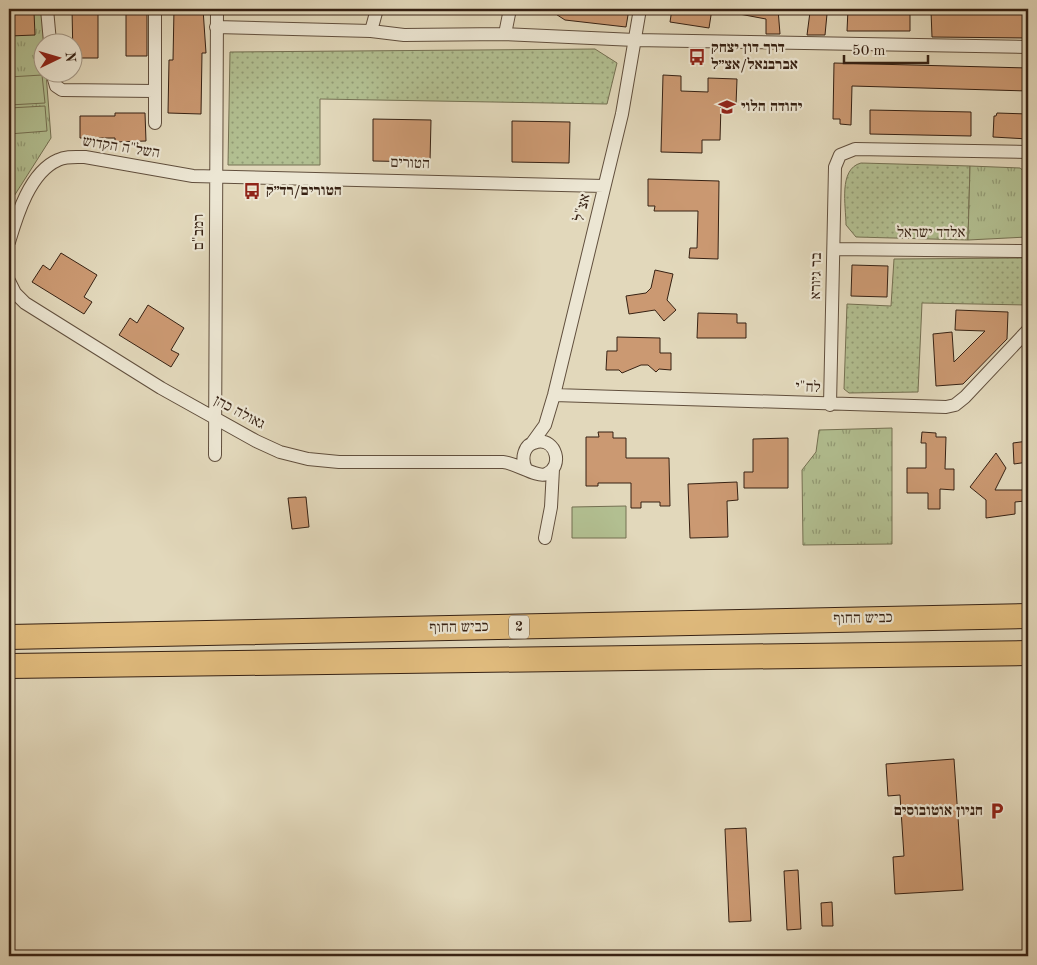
<svg xmlns="http://www.w3.org/2000/svg" width="1037" height="965" viewBox="0 0 1037 965" font-family="'Old Standard TT','Frank Ruhl Libre',serif">
<style>
.grass{fill:url(#grass-dots);stroke:#747052}
.park{fill:url(#park-tufts);stroke:#747052}
.pitch{fill:#b2bf91;stroke:#747052}
.building{fill:#cb9972;stroke:#362113}
.lines{fill:none;stroke-linecap:round;stroke-linejoin:round}
.minor-casing{stroke:#614f3d;stroke-width:14}
.motorway-casing{stroke:#362113;stroke-width:26}
.minor{stroke:#ece6d3;stroke-width:12}
.motorway{stroke:#e1bc7e;stroke-width:24}
.labels{text-anchor:middle;dominant-baseline:central;stroke-width:4.5;stroke-linejoin:round;paint-order:stroke}
.shield{fill:#ece6d3;stroke:#6d5c4d;stroke-width:1}
.shield-label{font-size:14px;font-weight:bold;fill:#362113}
.poi-label{font-size:15px;font-weight:bold;fill:#362113;stroke:#ece6d3;text-anchor:start}
.street-label{font-size:15px;fill:#362113;stroke:#ece6d3}
</style>
<defs>
<pattern id="grass-dots" width="8" height="8" patternUnits="userSpaceOnUse" patternTransform="scale(1.25)"><rect width="8" height="8" fill="#b2bf91"/><path d="M2 2h.1M6 6h.1" fill="none" stroke="#929b75" stroke-width="1.8" stroke-linecap="round"/></pattern>
<pattern id="park-tufts" width="24" height="20" patternUnits="userSpaceOnUse" patternTransform="scale(1.25)"><rect width="24" height="20" fill="#b2bf91"/><path d="M3 7l-1-3M5 7V3M7 7l1-3M15 17l-1-3M17 17v-4M19 17l1-3" fill="none" stroke="#929b75"/></pattern>
</defs>
<rect width="100%" height="100%" fill="#e2d8bb"/>
<filter id="stains"><feTurbulence type="fractalNoise" baseFrequency=".004" numOctaves="4"/><feColorMatrix values="0 0 0 0 .2 0 0 0 0 .09 0 0 0 0 .02 0 0 0 .5 -.17"/></filter>
<radialGradient id="worn" r=".72"><stop offset=".6" stop-color="#630" stop-opacity="0"/><stop offset="1" stop-color="#630" stop-opacity=".3"/></radialGradient>
<path class="grass" d="M595 49 617 63 607 104 320 99V165H228L230 52Z
M861 163 970 166 968 240 856 237 846 225C846 206 838 169 861 163Z
M1028 258V305L922 303 918 392 849 393 844 389 847 304 891 306 894 259Z"/>
<path class="park" d="M9 9H42L44 42H42V72L46 73 51 138 9 204Z
M970 166 1020 168 1028 174 1027 237 968 240Z
M892 428V544L803 545 802 470 816 452 819 430Z"/>
<path class="pitch" d="M42 75 45 103 9 105V77Z
M45 106 47 131 9 134V108Z
M626 506V538H572V507Z"/>
<path class="building" d="M72 9H98V58H73Z
M126 9H147V56H126Z
M174 9H203L206 53H202L201 114 168 113 169 60H173Z
M548 9H629L626 27 565 20Z
M672 9H712L709 28 670 22Z
M735 9H778L780 34H766V19L734 13Z
M848 9H910V31H847Z
M1028 9V38L932 37 931 11 953 10 989 13Z
M34 12 35 35 9 36V14Z
M810 12 827 14 825 35H807Z
M834 63 1028 68V91L852 86 851 125 840 124V119H833Z
M663 75 681 76V91L708 92V78L737 79 736 105H721L720 140H702V153L661 152Z
M870 110 971 112V136L870 134Z
M115 113H145L146 141 115 142V138H80V116H115Z
M997 113 1028 114V139L993 137 994 116H996Z
M373 119 431 120 430 162 373 161Z
M512 121 570 122 569 163 512 162Z
M648 179 719 181 718 259 689 258 690 248H697L698 211H654L655 206H648Z
M61 253 97 275 84 297 92 302 84 314 32 282 43 265 50 270Z
M852 265 888 266 887 297 851 296Z
M655 270 673 274 667 300 676 310 664 321 655 310 629 314 626 296 646 293 651 288Z
M148 305 184 328 171 350 179 354 171 367 119 335 130 318 137 323Z
M956 310 1008 312 1007 339 963 384 936 386 933 334 952 332 954 362 985 331 955 330Z
M698 313 737 314V323H746V338H697Z
M617 337 660 338V353H671V370L659 369 656 372 648 365H641L622 373 619 370H606L607 351H617Z
M598 432H613V438H626V458H669L670 506H660V502H641V508H631V483H598V486H586V437H599Z
M922 432 936 433V437H946L945 469H954V490L940 489V509H928V493H907V468H926V443H921Z
M788 438V488H744V472H753V439Z
M1028 441V462L1014 464 1013 443Z
M996 453 1006 468 995 490H1025V501L1015 502V514L986 518V500L970 487Z
M737 482 738 500 727 501 728 537 690 538 688 484Z
M306 497 309 527 292 529 288 498Z
M954 759 963 890 895 894 893 857 904 856 900 795 888 796 886 764Z
M746 828 751 921 729 922 725 829Z
M798 870 801 929 787 930 784 871Z
M832 902 833 926H822L821 903Z"/>
<g class="lines">
<g class="minor-casing">
<path id="minor" d="M47 9 50 42
M155 9V123
M216 27 371 31 404 35 505 34 635 40 1028 47
M371 31 377 9
M505 34 510 9
M52 72 56 86 62 90 154 91
M9 242C17 215 30 172 58 160 66 156 75 157 85 157L193 176 604 186
M834 249 1028 251
M9 281 15 293 25 303 161 388 256 441 280 452 308 459 339 462H503C516 463 537 478 546 474 564 467 556 438 537 442 523 444 521 459 526 469
M554 395 946 407 955 405 965 397 1028 330
M830 405 835 167 840 155 855 149 1028 152
M532 443 545 425 554 395 622 114 640 9
M215 455 217 9
M545 538 551 507 553 469"/>
</g>
<g class="motorway-casing">
<path id="motorway" d="M9 637 1028 616
M9 666 1028 653"/>
</g>
<use href="#minor" class="minor"/>
<use href="#motorway" class="motorway"/>
</g>
<defs>
<g id="bus-bare" transform="scale(1.35)"><path d="M-5-6H5V4H4V6H2V4H-2V6H-4V4H-5ZM-3.5-4V0h7V-4ZM-3.5 1.2v1.5H-2V1.2ZM2 1.2v1.5H3.5V1.2Z" fill="#8f2418" stroke="#ece6d3" stroke-width="2.5" paint-order="stroke"/></g>
<g id="school-bare" transform="scale(1.35)"><path d="M0-5L7-2L0 1L-7-2ZM-4 1L0 2.5L4 1V4Q0 6-4 4Z" fill="#8f2418" stroke="#ece6d3" stroke-width="2.5" paint-order="stroke"/></g>
<g id="parking-bare" transform="scale(1.35)"><path d="M-3.5-5.5H1a3.5 3.5 0 0 1 0 7H-1V5.5H-3.5ZM-1-3.4V-.6H.8a1.4 1.4 0 0 0 0-2.8Z" fill="#8f2418" stroke="#ece6d3" stroke-width="2.5" paint-order="stroke"/></g>
</defs>
<g fill-rule="evenodd">
<use href="#bus-bare" x="697" y="57"/>
<use href="#school-bare" x="727" y="107"/>
<use href="#bus-bare" x="252" y="191"/>
<use href="#parking-bare" x="997" y="811"/>
</g>
<g class="labels">
<rect class="shield" x="509" y="615.5" width="20" height="23" rx="4"/>
<g class="shield-label">
<text x="519" y="627">2</text>
</g>
<g class="poi-label">
<text x="711" y="48">דרך דון יצחק<tspan x="711" dy="17">אברבנאל/אצ״ל</tspan></text>
<text x="741" y="107">יהודה הלוי</text>
<text x="266" y="191">הטורים/רד״ק</text>
<text x="983" y="811" text-anchor="end">חניון אוטובוסים</text>
</g>
<g class="street-label">
<text transform="translate(121 148) rotate(9)">השל"ה הקדוש</text>
<text transform="translate(410 164) rotate(2)">הטורים</text>
<text transform="translate(583 208) rotate(-76)">אצ"ל</text>
<text transform="translate(199 232) rotate(-90)">רמב"ם</text>
<text x="931" y="233">אלדד ישראל</text>
<text transform="translate(817 276) rotate(-89)">בר גיורא</text>
<text transform="translate(808 388) rotate(2)">לח"י</text>
<text transform="translate(239 413) rotate(28)">גאולה כהן</text>
<text transform="translate(863 619) rotate(-1)">כביש החוף</text>
<text transform="translate(459 628) rotate(-1)">כביש החוף</text>
</g>
</g>
<rect width="1037" height="965" fill="none" stroke="#e2d8bb" stroke-width="30"/>
<rect x="10" y="10" width="1017" height="945" fill="none" stroke="#362113" stroke-width="2.5"/>
<rect x="15" y="15" width="1007" height="935" fill="none" stroke="#362113"/>
<g transform="translate(58 58) rotate(85)"><circle r="24" fill="#ece6d3" stroke="#a39786"/>
<path d="M0-4L9 19L0 12L-9 19Z" fill="#8f2418"/>
<text y="-8" font-size="14" font-weight="bold" text-anchor="middle" fill="#362113">N</text>
</g>
<path d="M844 55v8h84v-8" fill="none" stroke="#362113" stroke-width="2.5"/>
<text x="852" y="55" font-size="15" fill="#362113" stroke="#ece6d3" stroke-width="4" paint-order="stroke">50 m</text>
<rect width="100%" height="100%" filter="url(#stains)"/>
<rect width="100%" height="100%" fill="url(#worn)"/>
</svg>
